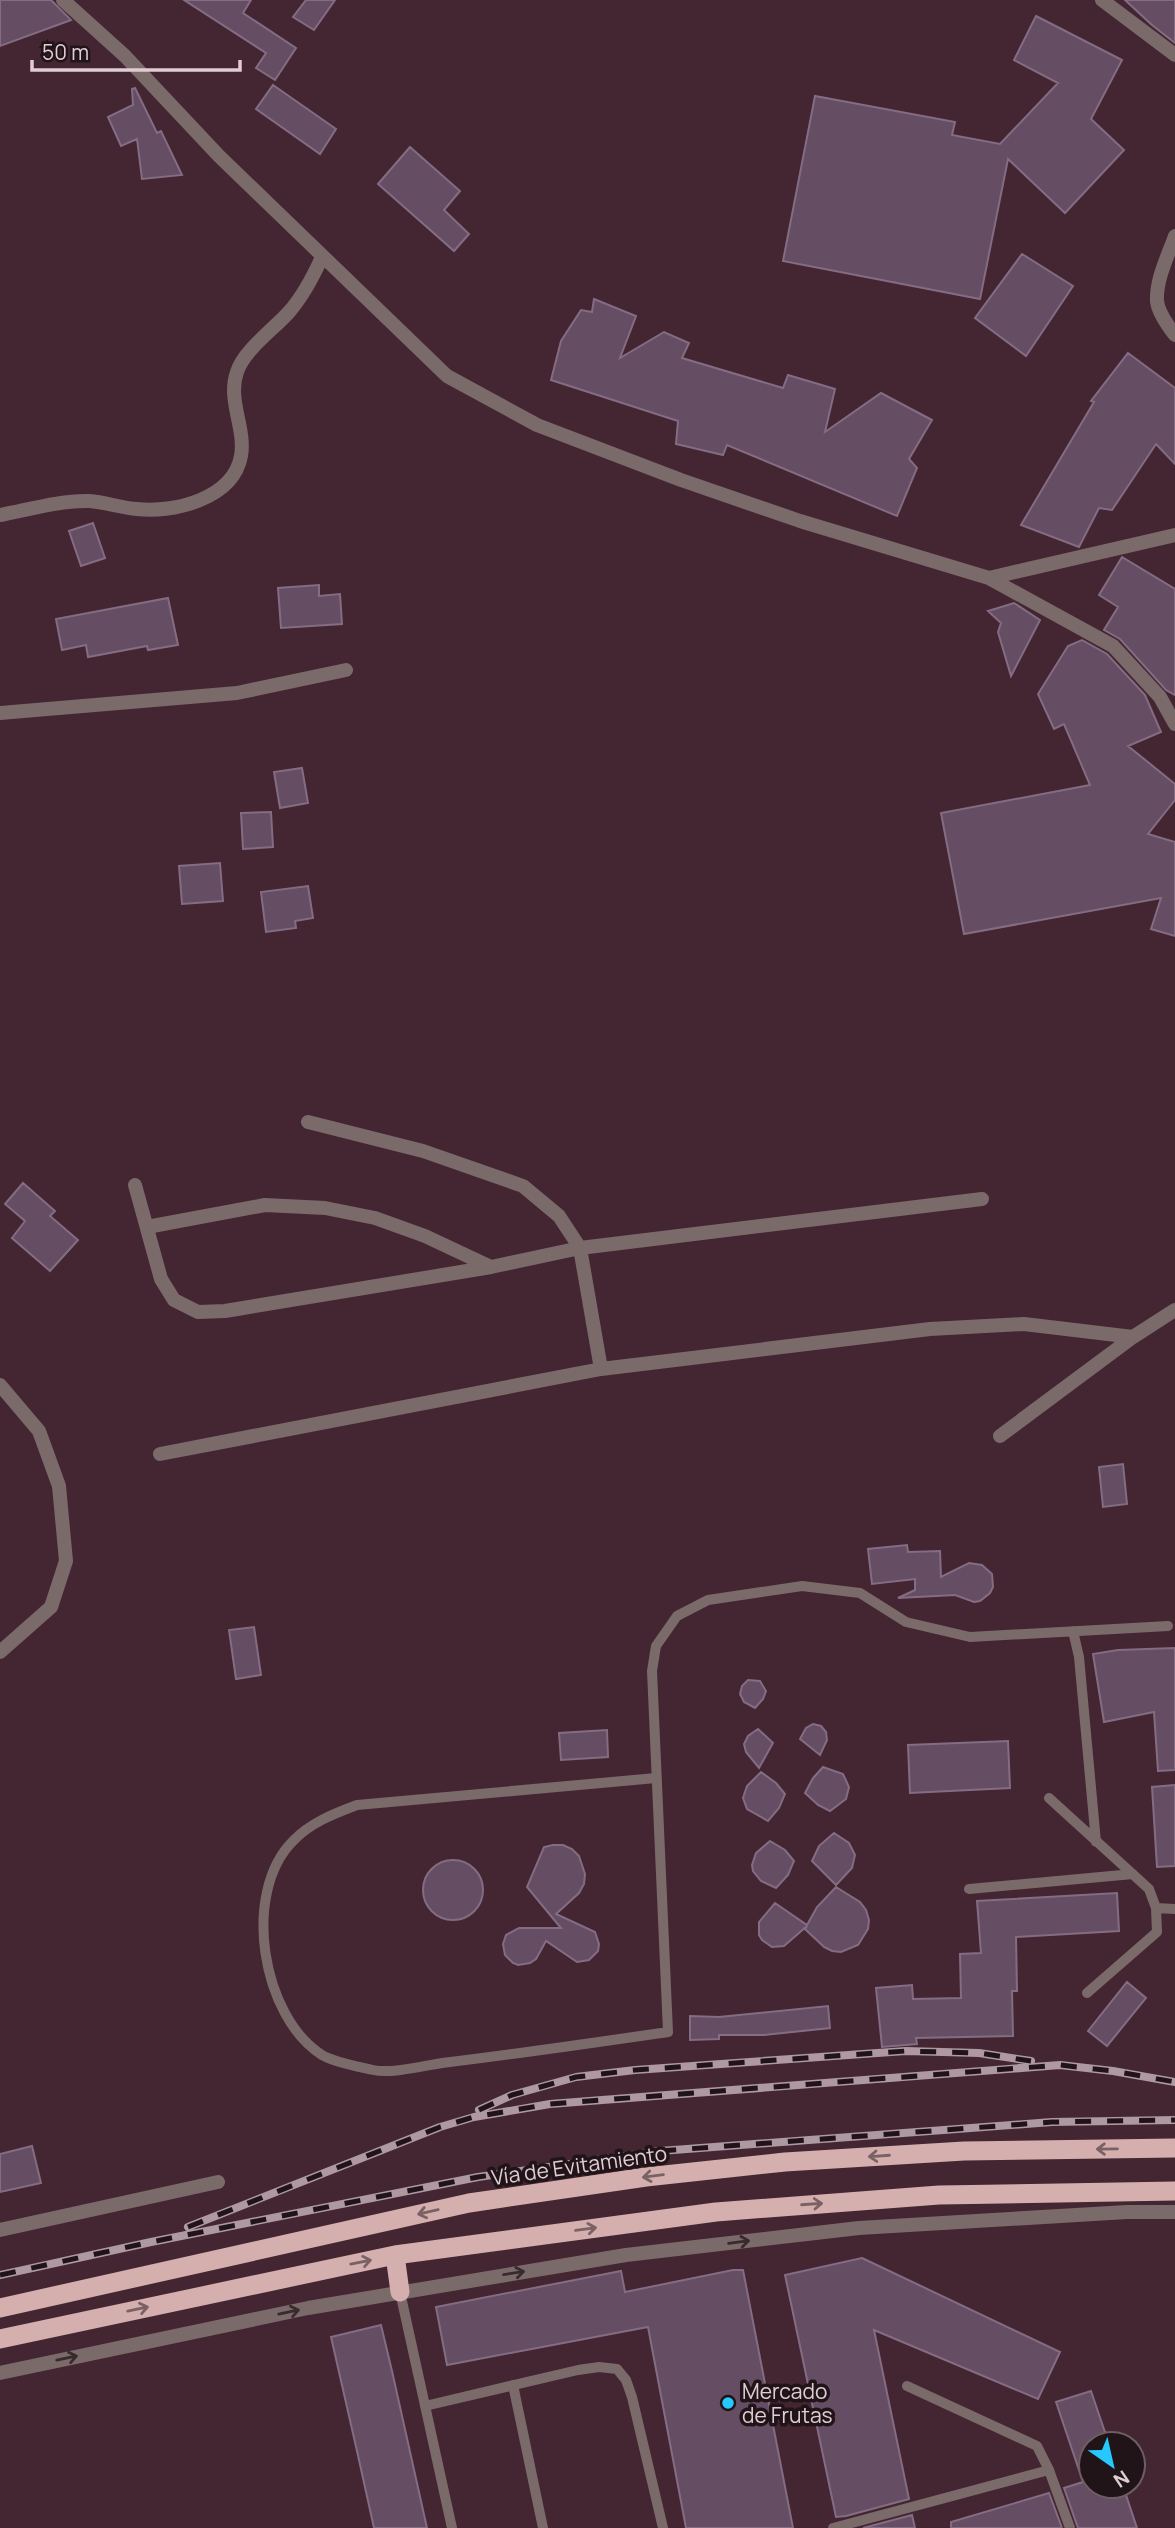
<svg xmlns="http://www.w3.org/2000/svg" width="1175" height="2528" viewBox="0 0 1175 2528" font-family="Manrope,sans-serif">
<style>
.building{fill:#654d63;stroke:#846c83;stroke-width:2}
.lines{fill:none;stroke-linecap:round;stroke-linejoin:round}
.service{stroke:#7b6a6a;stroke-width:10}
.minor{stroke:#7b6a6a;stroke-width:14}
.trunk{stroke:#d4afae;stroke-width:19}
.rail-casing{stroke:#ae98a1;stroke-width:8}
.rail{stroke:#211419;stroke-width:5;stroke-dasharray:16;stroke-linecap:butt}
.oneway{stroke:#7a6264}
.oneway2{stroke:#382a2d}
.poi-dot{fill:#26c9fe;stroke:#211419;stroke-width:2.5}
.labels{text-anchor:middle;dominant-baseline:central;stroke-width:7;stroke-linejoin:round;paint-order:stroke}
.street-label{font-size:21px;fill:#e0cdd4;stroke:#211419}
.poi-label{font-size:21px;fill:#e0cdd4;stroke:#211419;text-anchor:start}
</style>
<rect width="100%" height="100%" fill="#432632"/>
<path class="building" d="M0 0H51L71 20 0 46Z
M184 0H251L243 13 296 48 275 80 256 68 266 53Z
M306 0H335L314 30 293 17Z
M1125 0H1175V43L1152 25Z
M1036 16 1122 60 1091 119 1124 150 1065 213 1008 159 980 299 783 261 815 96 955 122 952 135 1000 144 1058 83 1014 60Z
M273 85 336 129 320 154 256 109Z
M135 88 157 133 161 131 182 175 142 179 137 139 121 146 108 117 133 105 132 89Z
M410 147 460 191 444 210 469 234 454 251 378 184Z
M1022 254 1073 286 1026 356 975 318Z
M594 299 636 316 620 358 664 332 689 343 682 358 783 388 788 375 835 389 825 432 881 393 932 420 909 459 917 468 897 516 727 445 723 455 676 444 678 421 551 380 561 341 581 310 592 312Z
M1128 353 1175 388V464L1156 444 1112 510 1099 508 1079 547 1021 525 1094 402 1091 401Z
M93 523 105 558 81 566 69 531Z
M1122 557 1175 589V695L1166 690 1120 639 1104 630 1118 607 1099 595Z
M319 585V596L340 594 342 624 281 628 278 588Z
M168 598 178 645 148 650 147 646 88 657 86 645 62 650 56 619Z
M1014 603 1040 620 1011 676 998 632 1001 623 988 611Z
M1082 640 1107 654 1145 695 1161 732 1128 746 1175 784V800L1148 834 1175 842V936L1151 929 1161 898 964 934 941 813 1090 785 1064 724 1054 729 1038 694 1068 646Z
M302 768 308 803 280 808 274 772Z
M271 812 273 847 243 849 241 813Z
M220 863 223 901 182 904 179 866Z
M308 886 313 918 295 921 296 928 266 932 261 892Z
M23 1183 55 1211 50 1216 78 1240 50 1271 12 1238 25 1221 5 1204Z
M1123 1464 1127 1504 1103 1507 1099 1467Z
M907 1545 908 1552 940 1551 941 1577 969 1563 982 1565 992 1574 993 1587 990 1593 980 1601 974 1602 955 1595 898 1598 915 1590V1579L872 1584 868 1549Z
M254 1627 261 1675 236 1679 229 1630Z
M1175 1648V1770L1158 1771 1154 1712 1104 1722 1093 1654 1118 1650Z
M748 1680 760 1681 766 1691 763 1699 755 1708 744 1702 740 1694 742 1686Z
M813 1724 821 1726 826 1732 827 1740 820 1755 800 1739 806 1728Z
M758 1729 773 1743 759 1768 746 1752 744 1744 748 1736Z
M607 1730 608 1757 561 1760 559 1733Z
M1008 1741 1010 1788 910 1793 908 1745Z
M823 1767 843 1774 849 1787 846 1799 830 1811 818 1805 805 1793 813 1778Z
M761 1772 776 1783 785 1794 779 1808 768 1821 747 1809 743 1798 747 1786Z
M1175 1785V1866L1157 1867 1152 1787Z
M834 1833 849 1843 855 1855 852 1868 836 1885 812 1861 819 1846Z
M770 1841 785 1850 794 1861 788 1875 776 1888 761 1881 753 1871 752 1865 756 1853Z
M553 1845H563L572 1849 579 1856 585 1874 584 1884 579 1893 556 1914 595 1932 599 1944 598 1951 589 1960 577 1962 546 1941 536 1959 530 1963 518 1965 513 1963 505 1955 503 1944 506 1935 519 1928H561L527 1887 544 1847Z
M423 1890a30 30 0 1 1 60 0a30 30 0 1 1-60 0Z
M836 1887 860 1902 866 1910 869 1920 868 1929 858 1945 841 1952 832 1951 824 1947 805 1929 807 1926 784 1946 772 1947 762 1940 759 1935V1922L775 1903 807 1925 817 1907Z
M1117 1893 1119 1931 1016 1937 1017 1991H1012L1013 2036 916 2038 917 2044 882 2047 876 1988 912 1985 913 1999 961 1998 960 1954 981 1953 977 1901Z
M1127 1982 1146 1998 1107 2046 1088 2031Z
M828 2006 830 2028 764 2035H719V2039L690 2040V2016L719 2017Z
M32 2146 41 2183 0 2192V2154Z
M862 2258 1060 2352 1038 2399 874 2330 909 2499 846 2516 836 2517 785 2275Z
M733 2270H743L793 2528H686L648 2327 447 2365 436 2307 621 2271 625 2292Z
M381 2325 392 2371 427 2528H374L357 2451 331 2337Z
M1091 2391 1109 2444H1091V2486H1123L1137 2528H1078L1064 2488 1083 2482 1056 2402Z
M1049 2493 1062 2528H951V2522Z
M912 2515 915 2528H863Z"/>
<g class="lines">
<path class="service" d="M1073 1631 1079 1657 1096 1842
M656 1778 357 1805C333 1814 310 1823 293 1841 241 1893 262 2017 322 2055 333 2062 360 2067 373 2070 391 2074 423 2066 442 2063 517 2054 592 2043 668 2032L652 1671 656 1646 677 1616 708 1600 802 1586 860 1593 906 1622 970 1637 1168 1626
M1049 1798 1149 1889 1156 1908 1157 1932 1087 1993
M969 1889 1133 1874
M1156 1908 1175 1909
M400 2292 452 2528
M513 2385 543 2528
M907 2386 1037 2446 1049 2470 1070 2528
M425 2406 578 2370 599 2367 617 2369 626 2380 632 2397 663 2528
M833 2528 1049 2470"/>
<path class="minor" d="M63 0 125 56 219 156 447 376 537 425 681 480 800 521 989 578 1113 646 1160 697 1175 724
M1102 0 1175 55
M1175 236C1168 256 1156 279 1157 301 1158 312 1168 326 1175 335
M0 515C27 510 62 500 89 501 105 502 121 508 137 509 174 513 233 499 241 456 246 428 227 400 237 372 244 350 274 329 289 312 303 296 313 277 322 257
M989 578 1175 535
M0 713 237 693 346 670
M308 1122 423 1151 523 1186 559 1216 580 1248 601 1369
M135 1185 161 1279 174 1300 198 1312 225 1311 491 1267 580 1248 982 1199
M147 1227 265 1205 325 1208 375 1218 425 1236 491 1267
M0 1385 39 1431 59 1486 66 1561 51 1607 0 1652
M1000 1436 1133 1337 1175 1310
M160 1454 601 1369 930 1329 1024 1324 1133 1337
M0 2230 218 2182
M0 2373 308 2308 626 2255 859 2228 1127 2212H1175"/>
<path class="trunk" d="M395 2255 400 2292
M0 2308 469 2203 646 2177 785 2162 964 2151 1175 2148
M0 2339 395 2255 716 2212 939 2195 1175 2191"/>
<g class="rail-casing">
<path id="rail" d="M479 2110 512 2095 576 2077 635 2070 906 2051 979 2053 1031 2061
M188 2227 440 2127 474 2117 550 2104 1060 2065 1113 2071 1175 2082
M0 2275 151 2242 478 2177 660 2151 1052 2122 1175 2120"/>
</g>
<use href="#rail" class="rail"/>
</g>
<defs><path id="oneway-shaft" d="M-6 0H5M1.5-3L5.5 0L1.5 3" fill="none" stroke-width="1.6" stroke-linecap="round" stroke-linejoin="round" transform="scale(1.75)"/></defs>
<g class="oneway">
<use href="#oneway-shaft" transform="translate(1107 2149) rotate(179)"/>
<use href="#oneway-shaft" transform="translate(879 2156) rotate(176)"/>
<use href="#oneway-shaft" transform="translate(653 2176) rotate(173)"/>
<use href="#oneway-shaft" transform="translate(812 2204) rotate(-4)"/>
<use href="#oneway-shaft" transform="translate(428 2212) rotate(167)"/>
<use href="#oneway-shaft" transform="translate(586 2229) rotate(-8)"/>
<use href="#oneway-shaft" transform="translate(361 2262) rotate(-11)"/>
<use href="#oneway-shaft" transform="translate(138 2309) rotate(-12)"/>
</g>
<g class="oneway2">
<use href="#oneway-shaft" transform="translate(739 2242) rotate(-7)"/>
<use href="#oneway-shaft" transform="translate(514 2273) rotate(-9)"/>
<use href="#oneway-shaft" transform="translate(289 2312) rotate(-12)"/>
<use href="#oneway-shaft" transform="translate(67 2358) rotate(-12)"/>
</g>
<circle class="poi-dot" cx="728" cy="2403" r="7"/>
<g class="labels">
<g class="street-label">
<text transform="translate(579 2165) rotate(-8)">Vía de Evitamiento</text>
</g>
<g class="poi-label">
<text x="742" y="2391">Mercado<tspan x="742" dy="24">de Frutas</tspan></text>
</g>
</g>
<g transform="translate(1112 2465) rotate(146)"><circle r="33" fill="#211419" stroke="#6d5e64" stroke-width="2"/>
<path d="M0-5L12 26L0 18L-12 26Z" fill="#26c9fe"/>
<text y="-10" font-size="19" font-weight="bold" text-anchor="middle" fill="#e0cdd4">N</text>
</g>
<path d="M32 60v10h208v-10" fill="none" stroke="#e0cdd4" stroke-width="3.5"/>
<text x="42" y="60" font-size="21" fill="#e0cdd4" stroke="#211419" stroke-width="5" paint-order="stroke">50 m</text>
</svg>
